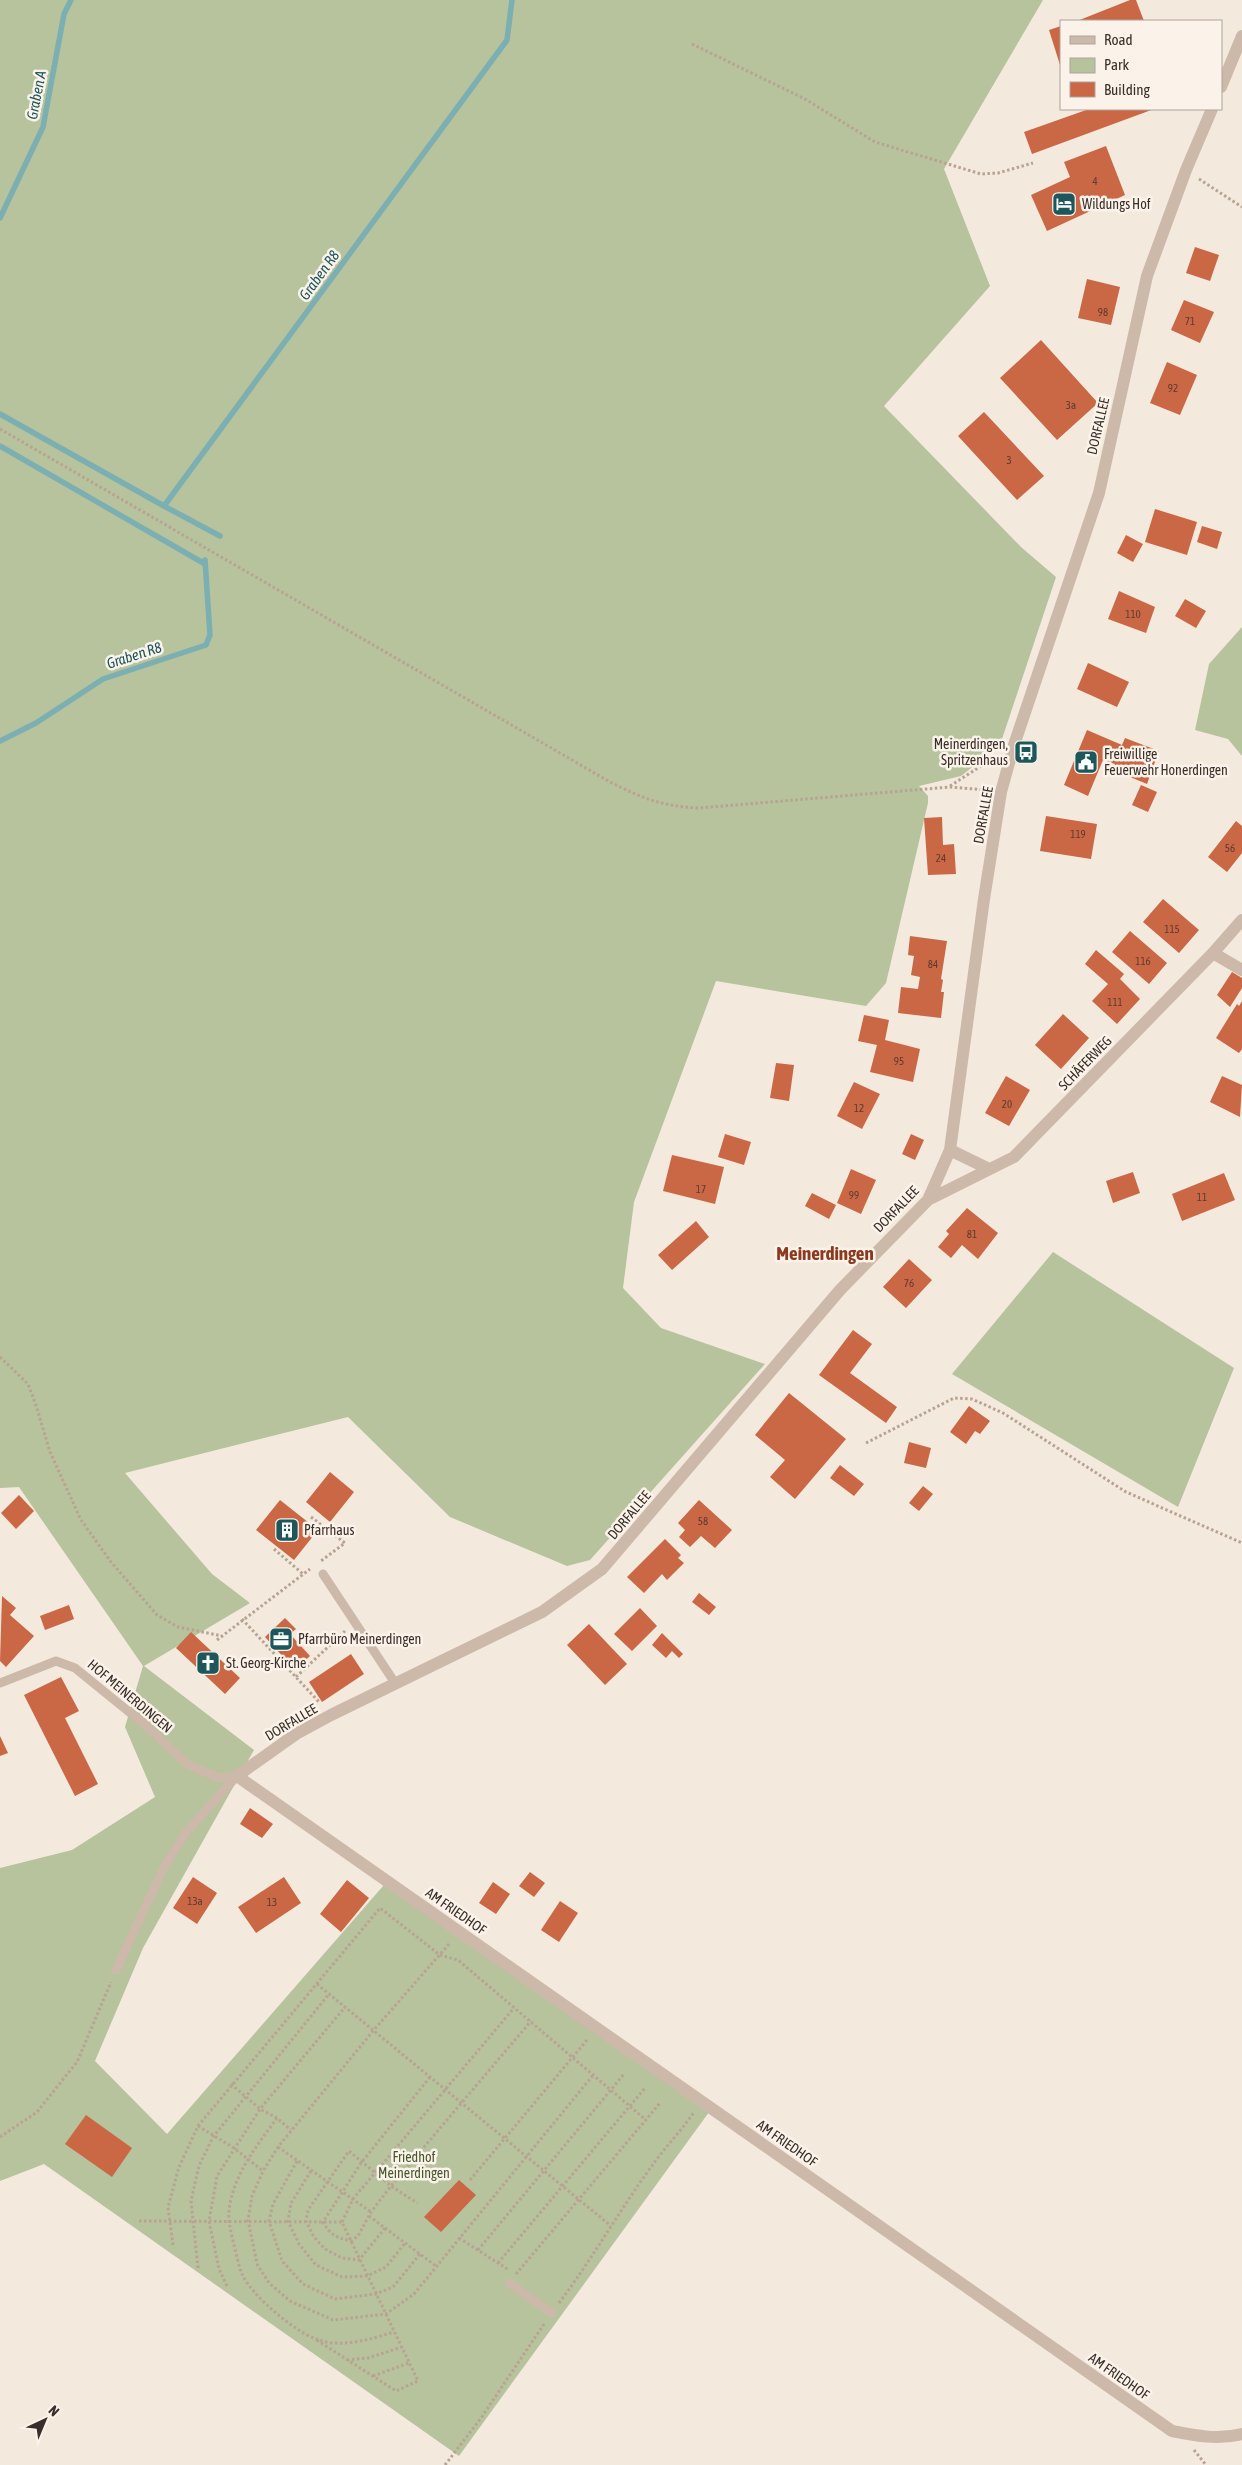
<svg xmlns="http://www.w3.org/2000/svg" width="1242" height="2465" viewBox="0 0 1242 2465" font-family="'Asap Condensed',sans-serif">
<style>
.green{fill:#b6c39d}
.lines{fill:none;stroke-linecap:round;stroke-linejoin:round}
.stream{stroke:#7bafb2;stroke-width:5.5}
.building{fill:#ca6745}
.path{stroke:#b8a393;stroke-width:3;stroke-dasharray:2.5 2.5;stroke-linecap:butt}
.service{stroke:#ccb9a9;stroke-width:9}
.minor{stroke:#ccb9a9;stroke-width:12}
.labels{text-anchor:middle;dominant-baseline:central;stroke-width:5;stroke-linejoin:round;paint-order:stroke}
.number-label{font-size:11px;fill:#5d3c30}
.poi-label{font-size:14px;fill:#392e29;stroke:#fbf3ea;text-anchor:start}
.street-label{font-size:14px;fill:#392e29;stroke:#fbf3ea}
.park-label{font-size:14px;fill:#47582c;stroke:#fbf3ea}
.water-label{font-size:15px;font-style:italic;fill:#1d575c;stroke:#fbf3ea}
.district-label{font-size:19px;font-weight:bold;fill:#8b3a1f;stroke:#fbf3ea}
</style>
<rect width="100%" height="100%" fill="#f3e9dd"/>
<path class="green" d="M0 0H1043L944 169 990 286 884 406 1021 547 1056 577 1000 745 961 776 919 786 928 796V803L886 983 866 1006 716 981 634 1202 623 1288 661 1328 765 1364 590 1560 567 1566 450 1517 348 1417 125 1473 212 1574 250 1603 144 1666 254 1750 143 1948 95 2061 167 2134 390 1878 712 2108 459 2456 44 2164 0 2181V1868L72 1850 155 1797 125 1727 143 1666 19 1487 0 1488Z
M1242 627V756L1228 739 1195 730 1209 664Z
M1053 1252 1234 1368 1178 1507 952 1374Z"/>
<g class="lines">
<path class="stream" d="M0 218 43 127 64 14 71 0
M0 414 164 506
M0 446 205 564
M220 536 164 506 507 40 512 0
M0 741 36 723 103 679 206 645 210 635 205 560"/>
</g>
<path class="building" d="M1130 0H1136L1144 21H1077Z
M1061 26V65H1060L1049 30Z
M1089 109H1154L1032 154 1024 132Z
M1106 146 1125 195 1047 231 1031 195 1070 177 1064 162Z
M1195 247 1219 255 1210 281 1186 273Z
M1087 279 1120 287 1111 325 1078 318Z
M1184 300 1214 312 1200 343 1171 330Z
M1041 340 1098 403 1057 440 1000 378Z
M1167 362 1197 375 1180 415 1150 403Z
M984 412 1044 476 1017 500 958 436Z
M1155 509 1197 522 1187 555 1145 542Z
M1202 526 1222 532 1217 549 1197 542Z
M1126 535 1143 544 1133 562 1117 553Z
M1119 591 1155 607 1146 633 1108 619Z
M1185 599 1206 611 1196 628 1175 616Z
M1088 663 1129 682 1117 707 1077 689Z
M1087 730 1122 745 1125 738 1159 751 1147 784 1113 770 1115 764 1103 760 1088 796 1064 785Z
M1141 785 1157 792 1148 812 1132 805Z
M1046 816 1097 824 1091 859 1040 851Z
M942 817 943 845 954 844 956 874 928 875 924 818Z
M1236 821 1242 826V853L1227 872 1208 857Z
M1163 899 1199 930 1179 953 1143 922Z
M1130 931 1167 963 1149 984 1112 952Z
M910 936 947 941 941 979 943 980 941 992H944L941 1018 898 1013 901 987 918 989 920 977 911 975 914 956 908 955Z
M1096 950 1124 974 1120 979 1140 999 1117 1024 1092 1001 1108 984 1085 964Z
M1232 972 1242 978V988L1230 1007 1217 995Z
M1242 1001V1049L1239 1053 1216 1038 1237 1004 1239 1006Z
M1063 1014 1089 1038 1061 1069 1035 1045Z
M864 1015 889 1020 885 1040 920 1049 913 1082 870 1072 877 1045 858 1041Z
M776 1063 794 1065 789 1101 770 1098Z
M1006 1076 1030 1090 1009 1126 985 1113Z
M1222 1076 1242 1085 1240 1117 1210 1102Z
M854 1082 880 1094 862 1129 837 1116Z
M725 1134 751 1142 744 1165 718 1157Z
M911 1134 924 1140 915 1160 902 1154Z
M672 1155 724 1167 715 1204 663 1191Z
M851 1169 876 1180 861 1214 837 1203Z
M1133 1172 1140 1193 1113 1203 1106 1181Z
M1224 1173 1235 1200 1182 1221 1172 1194Z
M812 1193 836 1205 829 1219 805 1206Z
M967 1208 998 1233 978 1259 962 1245 951 1258 938 1247 949 1234 946 1231Z
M696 1221 709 1237 672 1270 658 1255Z
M909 1259 932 1280 906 1308 883 1287Z
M853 1330 872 1344 850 1373 897 1407 886 1423 819 1375Z
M789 1393 846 1439 795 1499 770 1477 785 1460 755 1435Z
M969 1406 990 1421 980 1434 975 1431 966 1444 950 1432Z
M909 1442 931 1448 926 1468 904 1463Z
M840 1465 864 1484 854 1496 830 1478Z
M330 1472 354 1492 330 1522 306 1502Z
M923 1486 933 1494 919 1511 909 1503Z
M19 1495 34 1511 16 1529 1 1513Z
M280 1500 318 1530 294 1560 256 1530Z
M699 1500 732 1530 715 1548 701 1536 690 1547 679 1537 685 1530 678 1523Z
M665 1539 681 1555 678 1558 684 1563 667 1580 662 1574 644 1593 627 1577Z
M699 1593 716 1607 709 1615 692 1602Z
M2 1596 16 1608 10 1615 34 1636 6 1667 0 1661Z
M69 1605 74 1619 45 1630 40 1616Z
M640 1608 657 1626 632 1651 614 1634Z
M285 1618 296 1629 290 1634 310 1656 295 1670 265 1637Z
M589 1624 627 1664 605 1685 567 1645Z
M191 1632 240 1678 225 1694 176 1648Z
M662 1633 683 1654 679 1658 672 1651 666 1658 652 1645Z
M351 1654 364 1674 322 1702 309 1682Z
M61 1677 79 1711 65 1718 98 1784 75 1796 24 1695Z
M0 1736 8 1753 0 1756Z
M250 1808 273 1824 262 1838 240 1824Z
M530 1872 545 1883 534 1897 519 1886Z
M193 1877 217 1893 197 1924 173 1908Z
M284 1877 301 1903 256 1933 238 1907Z
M347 1880 369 1898 341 1932 320 1914Z
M493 1882 510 1894 496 1914 479 1903Z
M560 1901 578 1913 559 1942 541 1930Z
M86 2115 132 2148 112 2177 65 2144Z
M459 2180 476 2195 441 2232 424 2217Z"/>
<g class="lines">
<path class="path" d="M692 44 805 99 875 142 981 174 998 173 1033 163
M1199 179 1242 207
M0 429 610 782C644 799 661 806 699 808L950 787 986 790
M950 786 995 757
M0 1357 28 1384 36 1405 50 1452 81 1520 111 1562 157 1615 178 1627 222 1636
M866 1443 954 1398 972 1399 1003 1413 1126 1492 1242 1543
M311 1517 345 1543 321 1561
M274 1549 303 1574
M242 1619 320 1703
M217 1640 310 1569
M296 1677 345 1631
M449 1944 373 2031 278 2147 263 2171 252 2196 248 2220 257 2264 269 2283 290 2301 333 2320 386 2314 414 2294 594 2074
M317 1984 611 2226
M430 2077 361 2163 323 2222C330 2235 337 2238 351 2241L358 2236 371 2212 391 2186 531 2021
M231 2084 260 2109 277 2118 291 2130
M277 2118C258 2144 236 2171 230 2204 227 2217 230 2228 233 2241 236 2252 238 2264 242 2274 251 2295 294 2331 316 2339 340 2349 371 2339 394 2332
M198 2126 234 2148 263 2171
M0 2137 37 2112 77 2062 111 1982
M278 2147 371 2212
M297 2161 273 2204 269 2221 282 2261 303 2284 335 2299 376 2294 393 2287 420 2254
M311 2171 291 2203 288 2221 299 2244 316 2265 342 2277 367 2276 386 2267 405 2243
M470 2180 587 2040
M369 2216 436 2266
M139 2221 342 2222 418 2381 396 2391 315 2339
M342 2222 353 2199 514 2008
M385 2228 359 2260 342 2258 325 2249 314 2237 306 2221 308 2210 349 2151 391 2186 417 2203
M459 2238 509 2270
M173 2245 168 2207 179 2167 198 2126 380 1908 440 1955 458 1960 646 2120
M478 2250 624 2074
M498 2263 645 2088
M198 2268 191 2201 199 2166 213 2137 329 1994
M516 2274 660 2103
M227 2286 219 2269 209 2221 217 2176 260 2109 345 2007
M559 2303C593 2258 620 2209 654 2163 666 2146 682 2130 694 2112
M347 2360 368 2358 402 2347
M373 2376 409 2363
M1194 2450 1206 2465
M445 2465 481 2418 544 2324"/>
<path class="service" d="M323 1574 395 1683
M0 1683 56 1661 75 1668 144 1724 187 1764 219 1778 237 1776
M116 1970 165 1865 187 1831 237 1776
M509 2283 552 2313"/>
<path class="minor" d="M1221 87 1242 36
M1212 109 1186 170 1147 276 1099 493 1014 745 1001 792 984 899 950 1150 928 1200 840 1290 602 1569 542 1612 331 1715 296 1734 237 1776 1172 2431C1197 2436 1218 2440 1242 2434
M1213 953 1242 970
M950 1150 989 1169
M928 1200 1014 1157 1213 953 1242 920"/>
</g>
<defs>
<g id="hotel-square" transform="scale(1.25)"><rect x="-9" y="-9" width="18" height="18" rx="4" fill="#1d575c" stroke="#fbf3ea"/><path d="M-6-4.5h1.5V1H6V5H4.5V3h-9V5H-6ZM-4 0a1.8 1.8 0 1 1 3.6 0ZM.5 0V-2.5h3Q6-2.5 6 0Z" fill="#fff"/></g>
<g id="bus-square" transform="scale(1.25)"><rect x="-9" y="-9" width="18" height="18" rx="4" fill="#1d575c" stroke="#fbf3ea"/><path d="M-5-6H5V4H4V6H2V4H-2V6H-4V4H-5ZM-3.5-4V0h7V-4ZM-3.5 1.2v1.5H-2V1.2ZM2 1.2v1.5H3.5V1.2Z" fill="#fff"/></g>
<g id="civic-square" transform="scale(1.25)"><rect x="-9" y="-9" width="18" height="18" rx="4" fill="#1d575c" stroke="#fbf3ea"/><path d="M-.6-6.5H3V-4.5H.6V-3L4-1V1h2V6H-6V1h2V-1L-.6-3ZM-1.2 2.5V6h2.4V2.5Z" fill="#fff"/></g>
<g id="building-square" transform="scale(1.25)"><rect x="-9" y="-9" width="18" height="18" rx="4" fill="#1d575c" stroke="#fbf3ea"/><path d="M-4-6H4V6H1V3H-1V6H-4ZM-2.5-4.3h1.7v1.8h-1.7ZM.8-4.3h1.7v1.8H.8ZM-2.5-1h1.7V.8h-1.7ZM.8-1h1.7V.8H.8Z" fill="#fff"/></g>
<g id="office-square" transform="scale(1.25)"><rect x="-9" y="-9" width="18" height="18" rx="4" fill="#1d575c" stroke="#fbf3ea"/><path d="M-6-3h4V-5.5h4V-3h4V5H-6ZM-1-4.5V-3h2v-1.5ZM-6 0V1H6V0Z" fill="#fff"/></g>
<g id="church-square" transform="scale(1.25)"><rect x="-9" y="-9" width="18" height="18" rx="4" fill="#1d575c" stroke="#fbf3ea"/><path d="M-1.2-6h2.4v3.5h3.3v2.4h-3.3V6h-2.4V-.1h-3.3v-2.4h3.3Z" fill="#fff"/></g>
</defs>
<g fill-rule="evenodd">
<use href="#hotel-square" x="1064" y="204"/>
<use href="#bus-square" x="1026" y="752"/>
<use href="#civic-square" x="1086" y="762"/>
<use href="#building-square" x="287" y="1530"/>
<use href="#office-square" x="281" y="1639"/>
<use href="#church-square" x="208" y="1663"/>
</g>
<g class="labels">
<g class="number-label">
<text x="1095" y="181">4</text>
<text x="1103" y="312">98</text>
<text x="1190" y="321">71</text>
<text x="1173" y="388">92</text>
<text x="1071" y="405">3a</text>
<text x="1009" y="460">3</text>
<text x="1133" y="614">110</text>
<text x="1078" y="834">119</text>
<text x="1230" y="848">56</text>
<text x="941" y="858">24</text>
<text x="1172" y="929">115</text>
<text x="1143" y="961">116</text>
<text x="933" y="964">84</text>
<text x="1115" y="1002">111</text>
<text x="899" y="1061">95</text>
<text x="1007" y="1104">20</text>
<text x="859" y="1108">12</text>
<text x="701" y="1189">17</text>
<text x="854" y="1195">99</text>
<text x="1202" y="1197">11</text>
<text x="972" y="1234">81</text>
<text x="909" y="1283">76</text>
<text x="703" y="1521">58</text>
<text x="195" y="1901">13a</text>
<text x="272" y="1902">13</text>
</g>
<g class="poi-label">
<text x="1082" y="204">Wildungs Hof</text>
<text x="1008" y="744" text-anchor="end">Meinerdingen,<tspan x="1008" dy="16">Spritzenhaus</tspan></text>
<text x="1104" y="754">Freiwillige<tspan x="1104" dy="16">Feuerwehr Honerdingen</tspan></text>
<text x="304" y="1530">Pfarrhaus</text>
<text x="298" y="1639">Pfarrbüro Meinerdingen</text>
<text x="226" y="1663">St. Georg-Kirche</text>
</g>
<g class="street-label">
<text transform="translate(1098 426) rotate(-77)">DORFALLEE</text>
<text transform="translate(983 815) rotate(-80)">DORFALLEE</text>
<text transform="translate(1085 1063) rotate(-46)">SCHÄFERWEG</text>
<text transform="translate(896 1209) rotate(-46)">DORFALLEE</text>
<text transform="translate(629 1515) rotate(-50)">DORFALLEE</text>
<text transform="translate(130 1696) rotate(40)">HOF MEINERDINGEN</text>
<text transform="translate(291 1722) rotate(-31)">DORFALLEE</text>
<text transform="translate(456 1911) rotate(35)">AM FRIEDHOF</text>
<text transform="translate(787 2143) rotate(35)">AM FRIEDHOF</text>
<text transform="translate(1119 2376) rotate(35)">AM FRIEDHOF</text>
</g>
<g class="park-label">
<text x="414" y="2157">Friedhof<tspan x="414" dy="16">Meinerdingen</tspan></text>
</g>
<g class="water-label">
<text transform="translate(36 95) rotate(-79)">Graben A</text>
<text transform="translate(319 275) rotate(-54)">Graben R8</text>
<text transform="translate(134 655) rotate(-18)">Graben R8</text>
</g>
<g class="district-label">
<text x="825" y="1253">Meinerdingen</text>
</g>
</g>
<rect x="1060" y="20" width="162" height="90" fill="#fbf3ea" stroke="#ada49d"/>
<rect x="1070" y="36" width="25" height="8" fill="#ccb9a9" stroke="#ada49d"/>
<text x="1104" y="45" font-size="15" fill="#392e29">Road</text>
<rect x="1070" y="58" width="25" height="15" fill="#b6c39d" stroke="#ada49d"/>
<text x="1104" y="70" font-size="15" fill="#392e29">Park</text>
<rect x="1070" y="82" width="25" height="15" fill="#ca6745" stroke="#ada49d"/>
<text x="1104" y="95" font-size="15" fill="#392e29">Building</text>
<g transform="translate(45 2420) rotate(44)" stroke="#fbf3ea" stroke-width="4" paint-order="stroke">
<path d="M0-4L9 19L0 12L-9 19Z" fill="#392e29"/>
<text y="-8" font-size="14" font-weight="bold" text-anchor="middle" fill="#392e29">N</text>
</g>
</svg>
